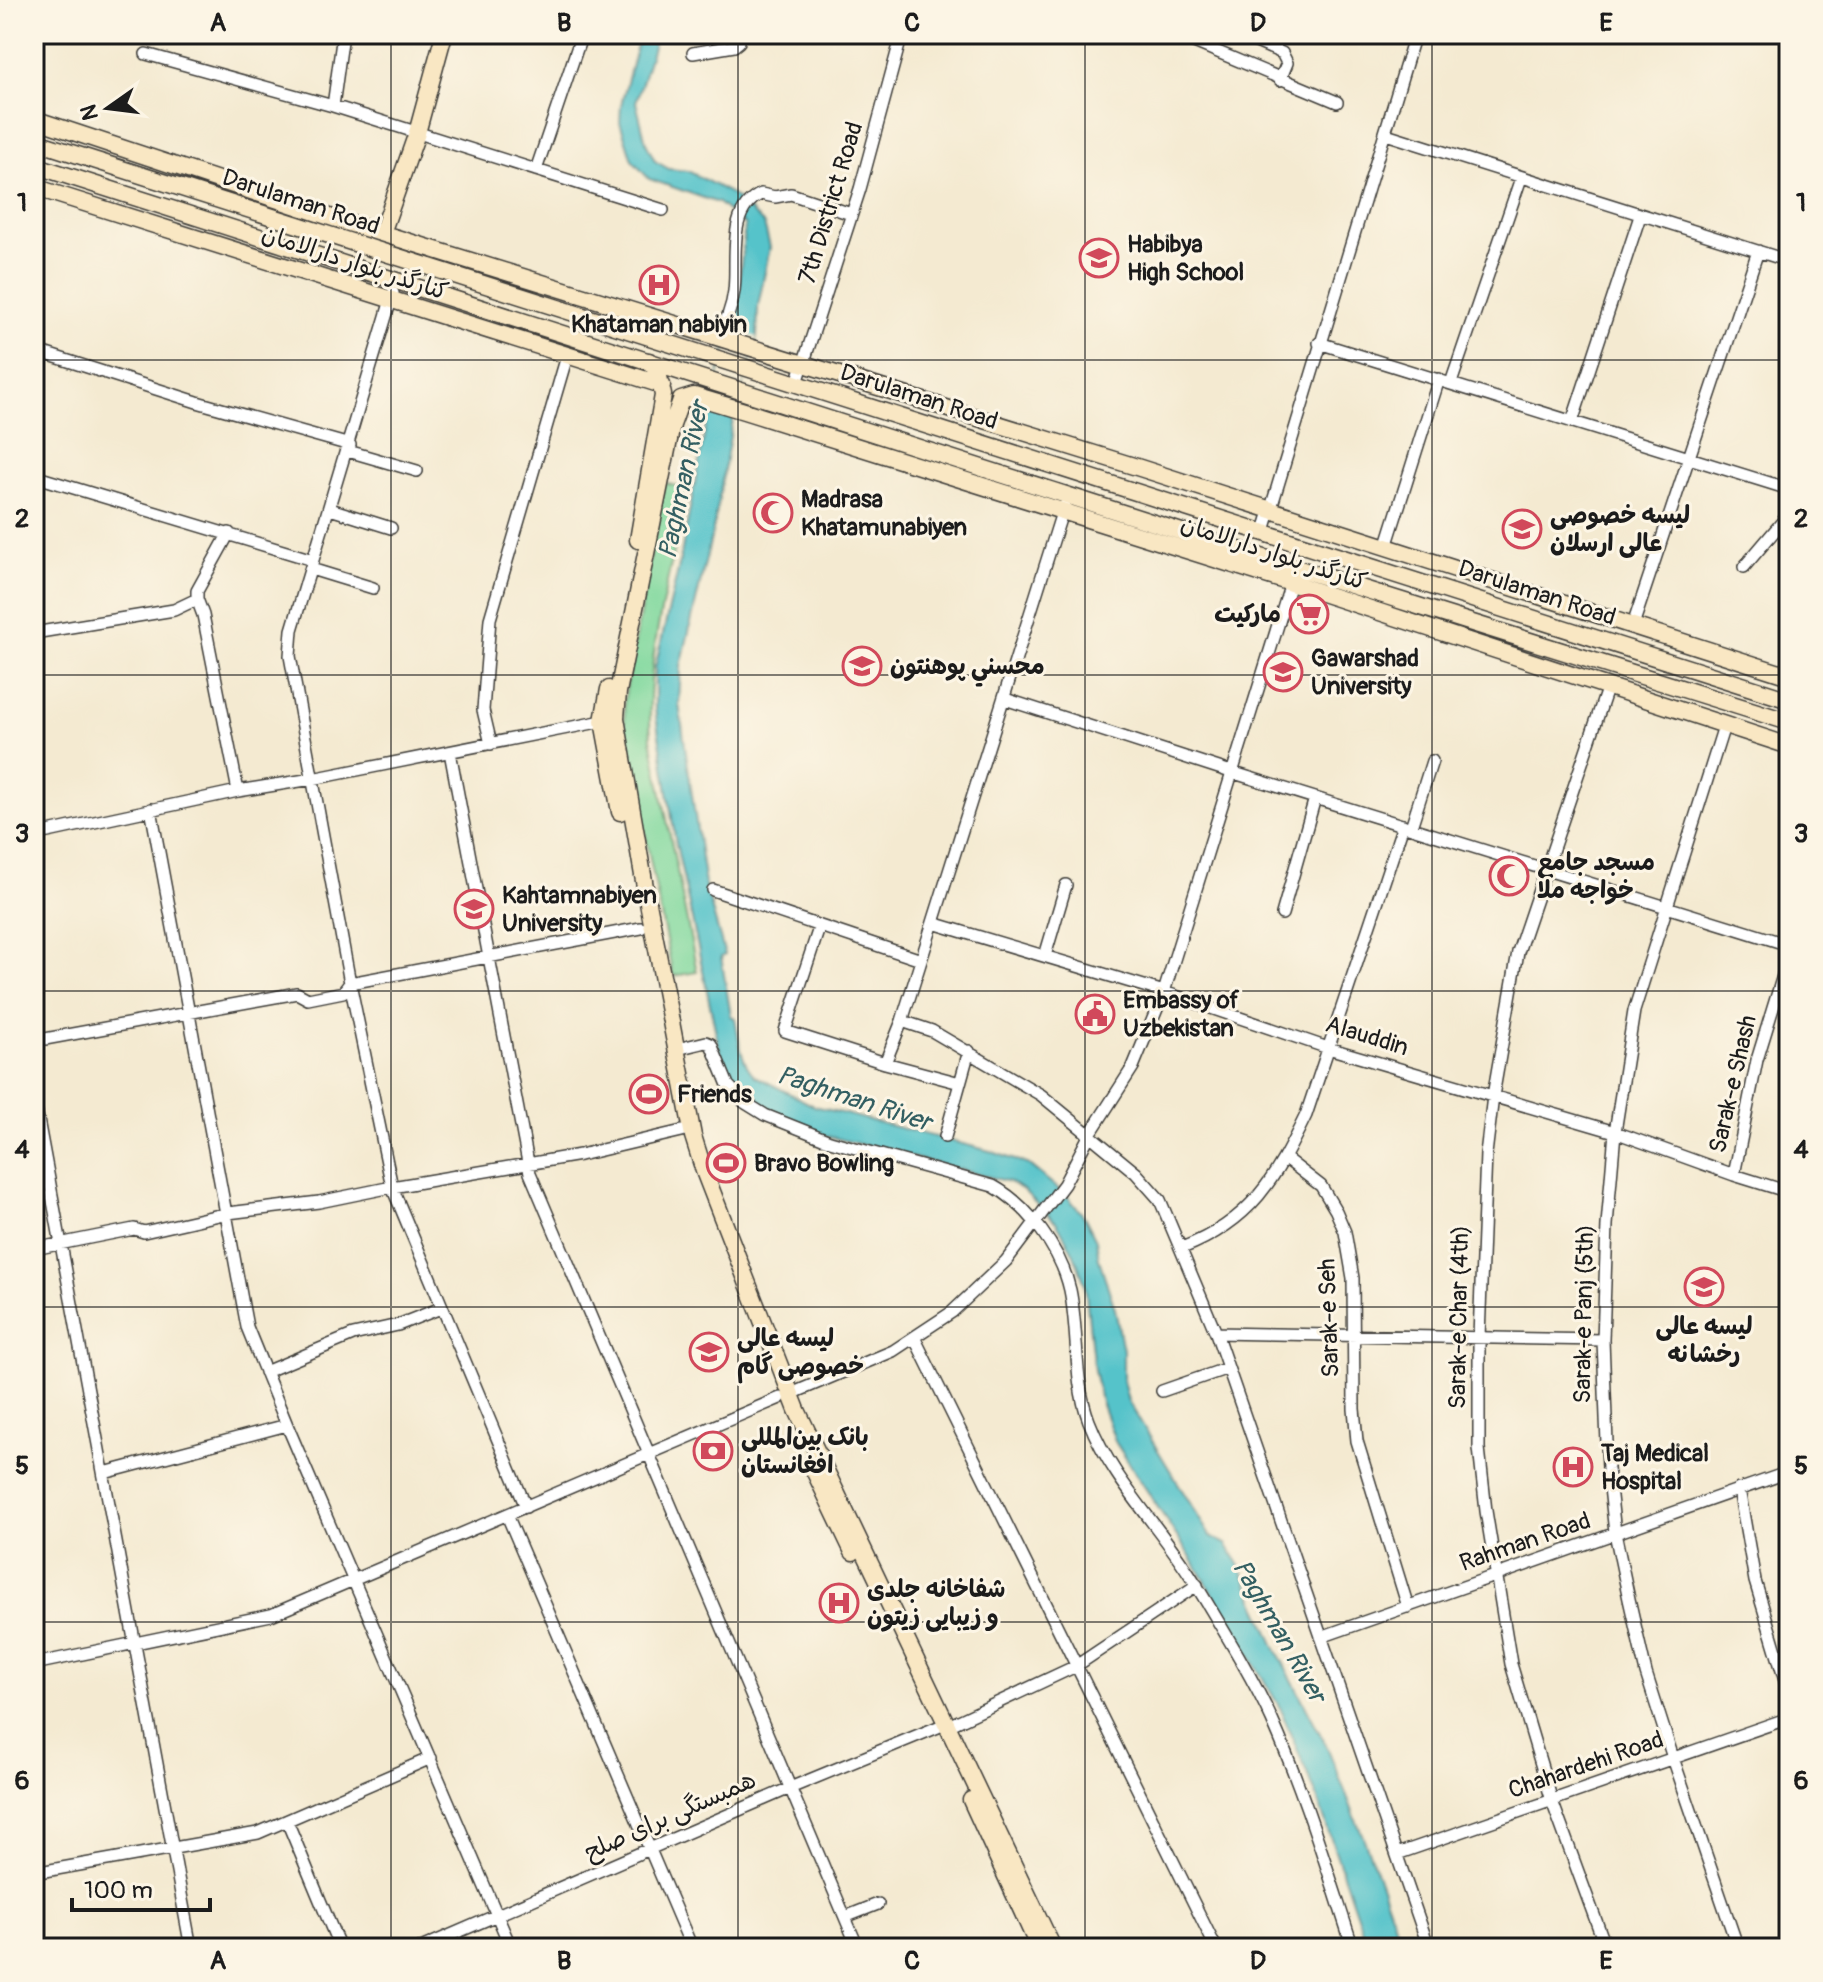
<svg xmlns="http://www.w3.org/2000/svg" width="1823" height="1982" viewBox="0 0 1823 1982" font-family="Pangolin,'Playpen Sans Arabic',sans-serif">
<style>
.green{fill:#7fd89d;stroke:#4e7a5c;stroke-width:2}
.water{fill:#55c3ca;stroke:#387073;stroke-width:2}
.pier{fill:#f4ead1}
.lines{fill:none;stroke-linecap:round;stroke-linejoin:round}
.street-casing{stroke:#3c3b37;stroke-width:14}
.secondary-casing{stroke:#3c3b37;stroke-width:19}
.street{stroke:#fff;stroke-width:11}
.secondary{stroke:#f9e7c3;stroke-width:16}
.grid{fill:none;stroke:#1c1c1c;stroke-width:2;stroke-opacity:0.55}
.labels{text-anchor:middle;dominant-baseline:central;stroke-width:6;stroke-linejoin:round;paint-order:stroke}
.street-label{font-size:24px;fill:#1c1c1c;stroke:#fcf5e5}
.poi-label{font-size:24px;font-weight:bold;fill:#1c1c1c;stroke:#fcf5e5;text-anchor:start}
.water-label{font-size:26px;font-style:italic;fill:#335f62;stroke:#fcf5e5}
.neatline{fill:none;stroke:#1c1c1c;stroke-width:3}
.grid-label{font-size:26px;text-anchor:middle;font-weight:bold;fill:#1c1c1c}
</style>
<rect width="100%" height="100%" fill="#fcf5e5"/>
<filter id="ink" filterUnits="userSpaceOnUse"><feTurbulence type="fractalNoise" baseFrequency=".0125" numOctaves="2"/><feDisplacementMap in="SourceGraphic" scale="16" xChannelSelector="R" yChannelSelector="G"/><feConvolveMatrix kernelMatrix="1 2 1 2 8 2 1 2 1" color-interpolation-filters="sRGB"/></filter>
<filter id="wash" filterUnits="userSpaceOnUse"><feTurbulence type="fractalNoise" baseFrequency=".006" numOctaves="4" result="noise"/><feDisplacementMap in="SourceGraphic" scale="32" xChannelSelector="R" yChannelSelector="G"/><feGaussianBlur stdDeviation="1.8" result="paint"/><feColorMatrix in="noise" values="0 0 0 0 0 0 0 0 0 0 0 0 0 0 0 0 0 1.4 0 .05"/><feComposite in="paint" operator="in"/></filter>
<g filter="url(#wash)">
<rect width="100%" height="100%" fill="#f4ead1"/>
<path class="green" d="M664 483 688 489C671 571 644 655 651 739L697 972 673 976 625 731 624 701Z"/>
<path class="water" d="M640 34H657L636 102 646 143 655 161 669 169 688 171 728 192 741 202 764 224 770 247 758 306 757 337 734 414 715 520 681 666 679 704 705 885 725 955 721 957 731 1016 735 1018C739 1038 740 1062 755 1076L814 1106 990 1151 1029 1165 1067 1196 1084 1216 1096 1240 1099 1259 1115 1309 1123 1350V1381L1128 1401 1210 1536 1226 1544 1239 1564 1276 1649 1328 1749 1373 1862 1403 1948H1368L1316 1794 1279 1706 1202 1575 1116 1443 1101 1402 1094 1370 1085 1284 1073 1252 1057 1223 1022 1189 1009 1182 820 1134 782 1117 755 1102 738 1086 720 1052 676 844 655 709V668L678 570 710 406 736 314 745 225 718 203 649 179 632 160 620 122 621 105Z"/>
<path class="pier" d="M733 330 757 337 734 414 710 406Z"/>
</g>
<g filter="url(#ink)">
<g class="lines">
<g class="street-casing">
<path id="street" d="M1175 34 1337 102
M1245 34 1247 38 1282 53 1287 63 1280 80
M693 53 734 46 739 42V34
M146 54 333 106 663 210
M333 106 343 34
M1386 134 1789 261
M536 170 582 34
M393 293 292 630 290 656 350 983 392 1187 526 1507
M717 337C726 323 732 308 734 291 738 260 726 210 761 194L775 197 791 194 851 214
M1319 343 1789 489
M34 350 197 402 350 445
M797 383 860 189 902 34
M1451 383 1521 178
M1572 422 1640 216
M348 451 417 471
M34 476 313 560
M330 509 391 528
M1264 531 1415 34
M229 533 197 591V599L203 615 238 791
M1386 547 1439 379
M1744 567 1789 514
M311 569 373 588
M1632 628 1758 251
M34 633 174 610 197 599
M1005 699 1231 772 1789 945
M1724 726 1634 1011 1615 1132 1607 1225 1603 1340 1608 1469 1615 1533 1629 1599 1646 1673 1673 1758 1738 1948
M491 744 483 710 490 619 567 356
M450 752 530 1173 858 1948
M151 809 247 1327 287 1425 511 1948
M1411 827 1432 761
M34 835 238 791 312 779 603 721
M713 890 921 960
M1282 914 1315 798
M933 923 1164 992 1328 1048 1615 1132 1734 1175 1789 1192
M819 928 785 1031 885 1063 960 1083
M1045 956 1066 885
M902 1021 932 1031 1041 1095 1136 1173 1160 1200 1216 1333 1429 1948
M34 1041 297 993 308 999 343 992 350 983 641 928
M677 1049 706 1042 711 1044 728 1085 744 1102 765 1115 830 1141 993 1186C1028 1205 1061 1250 1070 1290 1079 1333 1073 1379 1089 1421 1113 1483 1165 1531 1198 1588 1222 1628 1253 1678 1272 1720 1305 1794 1328 1872 1353 1948
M885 1063 902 1021 1064 506
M34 1098 191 1948
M945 1137 969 1051
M1285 1158 1321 1186 1336 1211 1345 1232 1353 1278 1354 1409 1357 1441 1408 1607
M1734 1175 1757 1060 1789 956
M1182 1248C1252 1221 1275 1179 1306 1115L1403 825
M34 1249 134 1229 144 1232 228 1213 319 1202 392 1187 580 1155 682 1131
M1216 1333 1603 1340
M915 1339 1216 1948
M265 1372 353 1335 398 1325 441 1308
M1162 1391 1228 1368
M791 1394 893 1351 952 1312 1006 1261 1064 1184 1090 1134 1133 1067 1164 992 1291 583
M104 1473 287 1425
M1739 1489 1755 1581 1789 1694
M507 1515 692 1948
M1321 1637 1789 1472
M34 1664 271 1615 780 1398
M948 1726 1076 1666 1197 1585
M287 1821 340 1948
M1397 1854 1789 1718
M34 1873 258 1833 431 1758
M845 1917 878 1904
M421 1948 790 1788 938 1727
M1606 1948 1552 1801 1511 1664 1486 1511 1479 1448V1337L1486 1154 1493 1096 1518 952 1608 686"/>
</g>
<g class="secondary-casing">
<path id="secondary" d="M34 119 345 222 1140 468 1789 676
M34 141 1789 700
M34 165 1207 540 1789 722
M34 187 662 385
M382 233 417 133 444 34
M638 540 663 395 658 372 649 361
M609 689 603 721 620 812
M811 1464 853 1552
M971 1800 1039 1948
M1053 1948 797 1410 704 1171 693 1136 645 887 616 718 618 692 672 425 681 400 694 396 744 411 1291 583 1789 746"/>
</g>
<use href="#street" class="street"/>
<use href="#secondary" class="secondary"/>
</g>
</g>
<path class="grid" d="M391 34V1948M738 34V1948M1085 34V1948M1432 34V1948M34 360H1789M34 675H1789M34 991H1789M34 1307H1789M34 1622H1789"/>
<defs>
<g id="school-ring" transform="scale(2)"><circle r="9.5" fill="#fcf5e5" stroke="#d1495b" stroke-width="1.5"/><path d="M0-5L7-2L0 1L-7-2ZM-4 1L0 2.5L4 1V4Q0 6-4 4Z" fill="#d1495b"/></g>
<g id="hospital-ring" transform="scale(2)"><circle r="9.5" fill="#fcf5e5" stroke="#d1495b" stroke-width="1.5"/><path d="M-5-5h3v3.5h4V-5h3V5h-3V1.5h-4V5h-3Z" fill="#d1495b"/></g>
<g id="mosque-ring" transform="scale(2)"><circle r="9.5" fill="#fcf5e5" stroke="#d1495b" stroke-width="1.5"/><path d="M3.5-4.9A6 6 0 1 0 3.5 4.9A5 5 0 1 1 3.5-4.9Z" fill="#d1495b"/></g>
<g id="supermarket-ring" transform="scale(2)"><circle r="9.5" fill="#fcf5e5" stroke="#d1495b" stroke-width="1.5"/><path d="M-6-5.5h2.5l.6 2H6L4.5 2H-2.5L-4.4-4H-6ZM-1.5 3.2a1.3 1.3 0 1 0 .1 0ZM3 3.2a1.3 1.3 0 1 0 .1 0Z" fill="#d1495b"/></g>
<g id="university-ring" transform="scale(2)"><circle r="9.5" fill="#fcf5e5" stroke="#d1495b" stroke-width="1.5"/><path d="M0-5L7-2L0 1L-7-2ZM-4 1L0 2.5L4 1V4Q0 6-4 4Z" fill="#d1495b"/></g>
<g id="civic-ring" transform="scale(2)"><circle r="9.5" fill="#fcf5e5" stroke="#d1495b" stroke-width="1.5"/><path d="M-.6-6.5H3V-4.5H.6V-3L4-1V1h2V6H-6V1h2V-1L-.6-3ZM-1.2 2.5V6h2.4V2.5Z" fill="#d1495b"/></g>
<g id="stadium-ring" transform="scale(2)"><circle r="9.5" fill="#fcf5e5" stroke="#d1495b" stroke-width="1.5"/><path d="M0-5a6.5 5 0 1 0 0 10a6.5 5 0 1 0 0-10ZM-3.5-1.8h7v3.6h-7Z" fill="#d1495b"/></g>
<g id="bank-ring" transform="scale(2)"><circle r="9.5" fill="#fcf5e5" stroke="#d1495b" stroke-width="1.5"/><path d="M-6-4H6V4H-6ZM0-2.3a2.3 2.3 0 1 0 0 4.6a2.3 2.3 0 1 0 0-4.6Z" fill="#d1495b"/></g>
</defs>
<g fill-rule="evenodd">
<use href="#school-ring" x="1099" y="258"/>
<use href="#hospital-ring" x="659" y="285"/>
<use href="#mosque-ring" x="773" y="513"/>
<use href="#school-ring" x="1522" y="529"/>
<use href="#supermarket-ring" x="1309" y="614"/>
<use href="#university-ring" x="862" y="666"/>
<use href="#university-ring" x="1283" y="672"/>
<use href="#mosque-ring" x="1509" y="876"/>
<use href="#university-ring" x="474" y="909"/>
<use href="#civic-ring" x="1095" y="1014"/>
<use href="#stadium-ring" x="649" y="1094"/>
<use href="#stadium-ring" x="726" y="1163"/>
<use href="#school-ring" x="1704" y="1287"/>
<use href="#school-ring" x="709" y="1352"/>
<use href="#bank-ring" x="713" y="1451"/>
<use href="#hospital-ring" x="1573" y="1467"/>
<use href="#hospital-ring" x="839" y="1603"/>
</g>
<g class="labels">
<g class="street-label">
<text transform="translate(301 202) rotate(18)">Darulaman Road</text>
<text transform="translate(831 203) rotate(-73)">7th District Road</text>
<text transform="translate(355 263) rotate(18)">کنارگذر بلوار دارالامان</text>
<text transform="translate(919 397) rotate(18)">Darulaman Road</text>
<text transform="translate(1274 553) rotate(18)">کنارگذر بلوار دارالامان</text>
<text transform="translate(1537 593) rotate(18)">Darulaman Road</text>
<text transform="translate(1367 1036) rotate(17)">Alauddin</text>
<text transform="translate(1733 1084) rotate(-77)">Sarak-e Shash</text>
<text transform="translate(1584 1314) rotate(-89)">Sarak-e Panj (5th)</text>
<text transform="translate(1459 1317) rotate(-89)">Sarak-e Char (4th)</text>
<text transform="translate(1329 1318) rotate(-92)">Sarak-e Seh</text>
<text transform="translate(1525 1542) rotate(-19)">Rahman Road</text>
<text transform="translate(1586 1765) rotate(-19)">Chahardehi Road</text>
<text transform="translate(670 1816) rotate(-24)">همبستگی برای صلح</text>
</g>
<g class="poi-label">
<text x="1127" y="244">Habibya<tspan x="1127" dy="28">High School</tspan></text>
<text x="659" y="324" text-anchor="middle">Khataman nabiyin</text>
<text x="801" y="499">Madrasa<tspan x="801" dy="28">Khatamunabiyen</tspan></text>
<text x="1550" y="515">لیسه خصوصی<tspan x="1550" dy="28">عالی ارسلان</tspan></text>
<text x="1281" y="614" text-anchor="end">مارکیت</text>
<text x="1311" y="658">Gawarshad<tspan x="1311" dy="28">University</tspan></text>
<text x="890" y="666">محسني پوهنتون</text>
<text x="1537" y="862">مسجد جامع<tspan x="1537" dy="28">خواجه ملا</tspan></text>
<text x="502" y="895">Kahtamnabiyen<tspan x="502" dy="28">University</tspan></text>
<text x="1123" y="1000">Embassy of<tspan x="1123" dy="28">Uzbekistan</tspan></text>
<text x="677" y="1094">Friends</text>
<text x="754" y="1163">Bravo Bowling</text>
<text x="1704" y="1326" text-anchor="middle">لیسه عالی<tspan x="1704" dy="28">رخشانه</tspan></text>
<text x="737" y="1338">لیسه عالی<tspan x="737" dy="28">خصوصی گام</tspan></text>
<text x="741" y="1437">بانک بین‌المللی<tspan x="741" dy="28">افغانستان</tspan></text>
<text x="1601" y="1453">Taj Medical<tspan x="1601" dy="28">Hospital</tspan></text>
<text x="867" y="1589">شفاخانه جلدی<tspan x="867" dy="28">و زیبایی زیتون</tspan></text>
</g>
<g class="water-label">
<text transform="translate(684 480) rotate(-78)">Paghman River</text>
<text transform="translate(854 1099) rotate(18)">Paghman River</text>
<text transform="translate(1279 1631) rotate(60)">Paghman River</text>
</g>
</g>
<rect width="1823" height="1982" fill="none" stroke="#fcf5e5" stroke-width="88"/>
<g transform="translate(108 108) rotate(256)" stroke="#fcf5e5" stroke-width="6" paint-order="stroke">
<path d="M0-6L14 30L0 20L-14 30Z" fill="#1c1c1c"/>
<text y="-12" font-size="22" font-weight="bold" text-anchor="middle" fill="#1c1c1c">N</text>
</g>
<path d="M72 1898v12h138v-12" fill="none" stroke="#1c1c1c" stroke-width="4"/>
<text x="84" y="1898" font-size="24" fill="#1c1c1c" stroke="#fcf5e5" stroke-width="6" paint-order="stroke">100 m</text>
<rect x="44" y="44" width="1735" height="1894" class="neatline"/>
<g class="grid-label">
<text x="218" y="31">A</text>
<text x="564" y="31">B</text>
<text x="912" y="31">C</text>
<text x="1258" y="31">D</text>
<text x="1606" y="31">E</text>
<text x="22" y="211">1</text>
<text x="1801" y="211">1</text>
<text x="22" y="527">2</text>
<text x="1801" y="527">2</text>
<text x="22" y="842">3</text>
<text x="1801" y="842">3</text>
<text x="22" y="1158">4</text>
<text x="1801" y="1158">4</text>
<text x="22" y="1474">5</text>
<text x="1801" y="1474">5</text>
<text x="22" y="1789">6</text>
<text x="1801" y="1789">6</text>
<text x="218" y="1969">A</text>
<text x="564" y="1969">B</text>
<text x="912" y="1969">C</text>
<text x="1258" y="1969">D</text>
<text x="1606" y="1969">E</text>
</g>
</svg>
